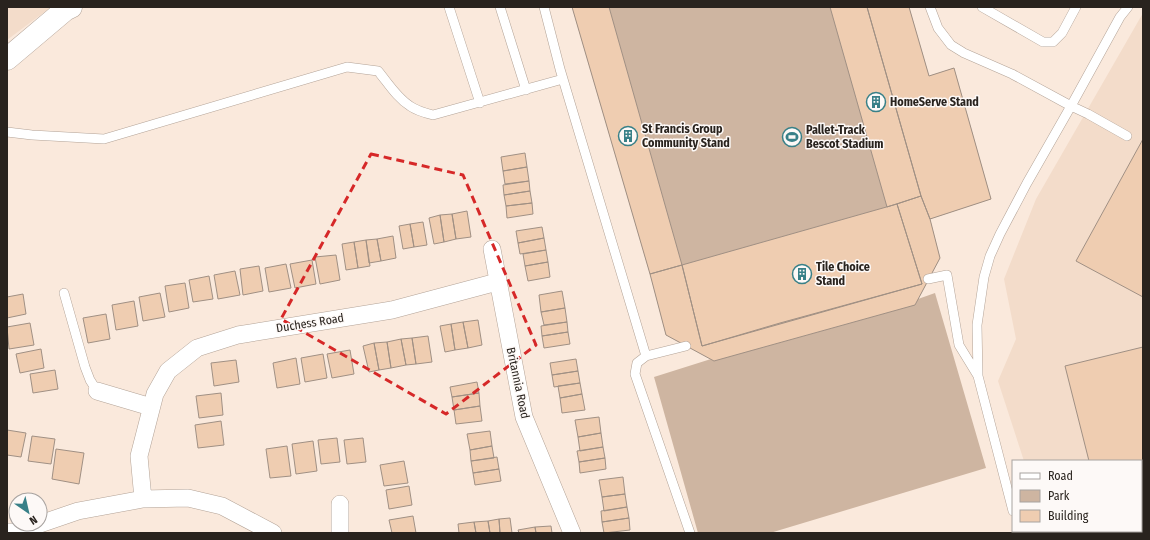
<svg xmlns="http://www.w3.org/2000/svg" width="1150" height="540" viewBox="0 0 1150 540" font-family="'Fira Sans Condensed',sans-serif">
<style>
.built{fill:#f3dcca}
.green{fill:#ceb5a1}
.building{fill:#efcdb1;stroke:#a09084}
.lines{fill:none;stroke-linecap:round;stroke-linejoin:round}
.service-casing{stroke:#b3a397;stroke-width:10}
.minor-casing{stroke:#b3a397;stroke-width:18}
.tertiary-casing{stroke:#b3a397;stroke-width:23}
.service{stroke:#fff;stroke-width:9}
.minor{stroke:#fff;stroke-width:17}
.tertiary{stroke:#fff;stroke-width:22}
.marked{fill:none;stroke:#d62828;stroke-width:3;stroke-dasharray:8 5;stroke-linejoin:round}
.labels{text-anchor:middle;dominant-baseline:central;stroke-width:3;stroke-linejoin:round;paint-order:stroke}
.poi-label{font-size:12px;font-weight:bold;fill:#29231e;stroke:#fdf9f7;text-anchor:start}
.street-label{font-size:12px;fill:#29231e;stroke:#fdf9f7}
</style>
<rect width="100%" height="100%" fill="#fae9dc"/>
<path class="built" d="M7 7H51L7 40Z
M1143 13V533H1045V531H1141V461H1024L998 381 1016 339 1004 279 1036 199Z"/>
<path class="green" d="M572 7H909L929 76 954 68 991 199 930 219 940 258 918 299 935 293 986 468 770 533H698L654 377 711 359 666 335 650 274Z"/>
<path class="building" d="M572 7H609L682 265 650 274Z
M830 7H867L921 196 887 207Z
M867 7H909L929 76 954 68 991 199 930 219 921 196Z
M1143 139V297L1076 261Z
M525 153 527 167 503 171 501 157Z
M527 167 529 181 505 184 503 171Z
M529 181 530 191 504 195 503 185Z
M530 191 532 203 506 206 504 195Z
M921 196 930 219 940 258 915 305 714 361 666 335 650 274 682 265 702 346 922 284 897 204Z
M532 203 533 214 507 218 506 206Z
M897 204 922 284 780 323 702 346 682 265Z
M467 211 471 237 456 239 452 214Z
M452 214 456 239 444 242 440 215Z
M440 215 444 242 434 244 429 218Z
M423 222 427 245 414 247 410 224Z
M410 224 414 247 403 249 399 226Z
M542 227 544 238 518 243 516 231Z
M393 236 396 258 381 261 377 239Z
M544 238 546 250 520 254 518 243Z
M377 239 381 261 369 263 366 240Z
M366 240 370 266 358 268 354 242Z
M354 242 358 268 346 270 342 244Z
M546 250 548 262 525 266 523 254Z
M336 255 340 280 320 284 315 257Z
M312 260 316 284 295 288 290 264Z
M548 262 550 277 528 281 525 266Z
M286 264 291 288 269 292 265 268Z
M259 266 263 291 243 295 240 269Z
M235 271 240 295 218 299 214 275Z
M209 276 213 299 193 302 189 280Z
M185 283 189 308 169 312 165 286Z
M562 291 565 308 541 312 539 295Z
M160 293 165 317 143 321 139 297Z
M23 294 26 314 7 318V297Z
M134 301 138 326 116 330 112 305Z
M565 308 567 322 544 325 541 312Z
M106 314 110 339 88 343 83 318Z
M478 320 482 345 468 348 463 322Z
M463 322 468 348 455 350 451 324Z
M567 322 568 332 542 336 541 326Z
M30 323 34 345 9 349 7 327Z
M451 324 455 350 445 352 440 326Z
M568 332 570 344 544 348 542 336Z
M428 336 432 362 416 364 412 338Z
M412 338 416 364 406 365 401 339Z
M401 339 406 365 391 368 387 342Z
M387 342 391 368 379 370 374 343Z
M374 343 379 370 369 372 363 346Z
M1143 347V533H1108L1107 531H1141V461H1089L1065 366Z
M41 349 44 368 20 373 16 354Z
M350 350 354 374 332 378 327 354Z
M323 354 327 378 305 382 301 358Z
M296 358 300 384 277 388 273 363Z
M576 359 578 371 552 375 550 363Z
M236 360 239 382 214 386 211 363Z
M55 370 58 389 33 393 30 374Z
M578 371 580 383 554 387 552 375Z
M477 382 479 393 452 397 450 387Z
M580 383 582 394 560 398 558 386Z
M221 393 223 415 199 418 196 396Z
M479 393 480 406 454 410 452 397Z
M582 394 585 410 562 413 560 398Z
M480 406 482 421 456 424 454 410Z
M599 417 601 433 578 437 575 420Z
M221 421 224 445 198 448 195 425Z
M7 430 26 433 21 457 7 455Z
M490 431 492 446 470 450 467 434Z
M601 433 603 447 580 451 578 437Z
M32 436 55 439 51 464 28 461Z
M337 438 340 462 321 464 318 440Z
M363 438 366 462 347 464 344 440Z
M313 441 317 471 296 474 292 444Z
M287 446 291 476 270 478 266 449Z
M492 446 494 458 471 461 470 450Z
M603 447 605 458 579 462 577 451Z
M56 449 84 453 79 484 52 479Z
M497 457 499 469 473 473 471 461Z
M605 458 606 469 580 473 579 462Z
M404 461 408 483 384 486 380 465Z
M499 469 501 481 475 485 473 473Z
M623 477 625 494 602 497 599 480Z
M409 486 412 505 389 509 386 490Z
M625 494 627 507 604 511 602 497Z
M627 507 629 518 602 522 601 511Z
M413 516 416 533H392L389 520Z
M510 518 512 533H500L499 519Z
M629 518 630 530 604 533 602 522Z
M499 519 500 533H490L488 521Z
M488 521 490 533H476L474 522Z
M474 522 476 533H459L458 524Z
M551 526 552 533H536L535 527Z
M535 527 536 533H519L518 530Z"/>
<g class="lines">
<g class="service-casing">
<path id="service" d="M449 7 480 103
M500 7 526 90
M544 7 560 69 646 356 686 346
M930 7 938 28 951 45 964 53 1012 74 1071 106 1088 114 1127 136
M982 7 1043 42H1053L1062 33 1076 7
M7 132 32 135 104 139 347 67 378 71C388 83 397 98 410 106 417 111 425 113 433 115L563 79
M928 279 947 275 959 345 978 376
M64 293 85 367 90 380 97 391
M646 356 637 363 635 374 690 533
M1013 511 978 376 977 325 984 277 990 256 1000 234 1027 183 1071 106 1120 17 1128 7
M1017 533 1018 531"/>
</g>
<g class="minor-casing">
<path id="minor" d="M492 249 524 417 572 533
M97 391 151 407
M143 499 139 456 155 394 168 371 197 348 238 335 392 310 497 282
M40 524 78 511 143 499 188 498 222 506 273 533
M7 532H16L39 524
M340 533V504"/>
</g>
<g class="tertiary-casing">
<path id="tertiary" d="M7 59 65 10 71 7"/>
</g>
<use href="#service" class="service"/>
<use href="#minor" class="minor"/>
<use href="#tertiary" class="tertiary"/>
</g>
<path class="marked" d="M371 154 463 175 536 345 446 414 281 319Z"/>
<defs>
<g id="building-ring" transform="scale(1)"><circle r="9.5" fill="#fdf9f7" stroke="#388088" stroke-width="1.5"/><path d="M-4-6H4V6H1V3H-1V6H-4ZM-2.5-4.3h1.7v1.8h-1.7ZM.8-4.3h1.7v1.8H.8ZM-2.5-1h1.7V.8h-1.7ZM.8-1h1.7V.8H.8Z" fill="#388088"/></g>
<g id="stadium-ring" transform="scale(1)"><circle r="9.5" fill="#fdf9f7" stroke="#388088" stroke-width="1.5"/><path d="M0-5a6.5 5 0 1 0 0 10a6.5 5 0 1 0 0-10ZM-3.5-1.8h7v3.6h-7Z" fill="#388088"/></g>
</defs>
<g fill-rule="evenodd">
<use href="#building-ring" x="876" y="102"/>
<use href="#building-ring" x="628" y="136"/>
<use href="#stadium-ring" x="792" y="137"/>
<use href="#building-ring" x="802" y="274"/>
</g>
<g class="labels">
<g class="poi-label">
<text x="890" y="102">HomeServe Stand</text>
<text x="642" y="129">St Francis Group<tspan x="642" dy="14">Community Stand</tspan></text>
<text x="806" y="130">Pallet-Track<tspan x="806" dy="14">Bescot Stadium</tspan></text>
<text x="816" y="267">Tile Choice<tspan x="816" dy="14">Stand</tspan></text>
</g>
<g class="street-label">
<text transform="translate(310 323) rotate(-9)">Duchess Road</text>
<text transform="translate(518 383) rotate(78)">Britannia Road</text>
</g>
</g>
<rect width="1150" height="540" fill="none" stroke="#29231e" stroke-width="16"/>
<rect x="1012" y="460" width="130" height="72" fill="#fdf9f7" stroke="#a8a3a0"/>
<rect x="1020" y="473" width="20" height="6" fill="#ffffff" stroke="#a8a3a0"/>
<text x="1048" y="480" font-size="12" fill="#29231e">Road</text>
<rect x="1020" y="490" width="20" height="12" fill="#ceb5a1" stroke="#a8a3a0"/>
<text x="1048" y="500" font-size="12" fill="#29231e">Park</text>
<rect x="1020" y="510" width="20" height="12" fill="#efcdb1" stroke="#a8a3a0"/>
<text x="1048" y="520" font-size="12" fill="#29231e">Building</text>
<g transform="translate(28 512) rotate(146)"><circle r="19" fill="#fdf9f7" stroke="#a8a3a0"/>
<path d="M0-3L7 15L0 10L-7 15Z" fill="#388088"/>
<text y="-6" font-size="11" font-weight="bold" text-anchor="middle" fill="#29231e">N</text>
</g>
</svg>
